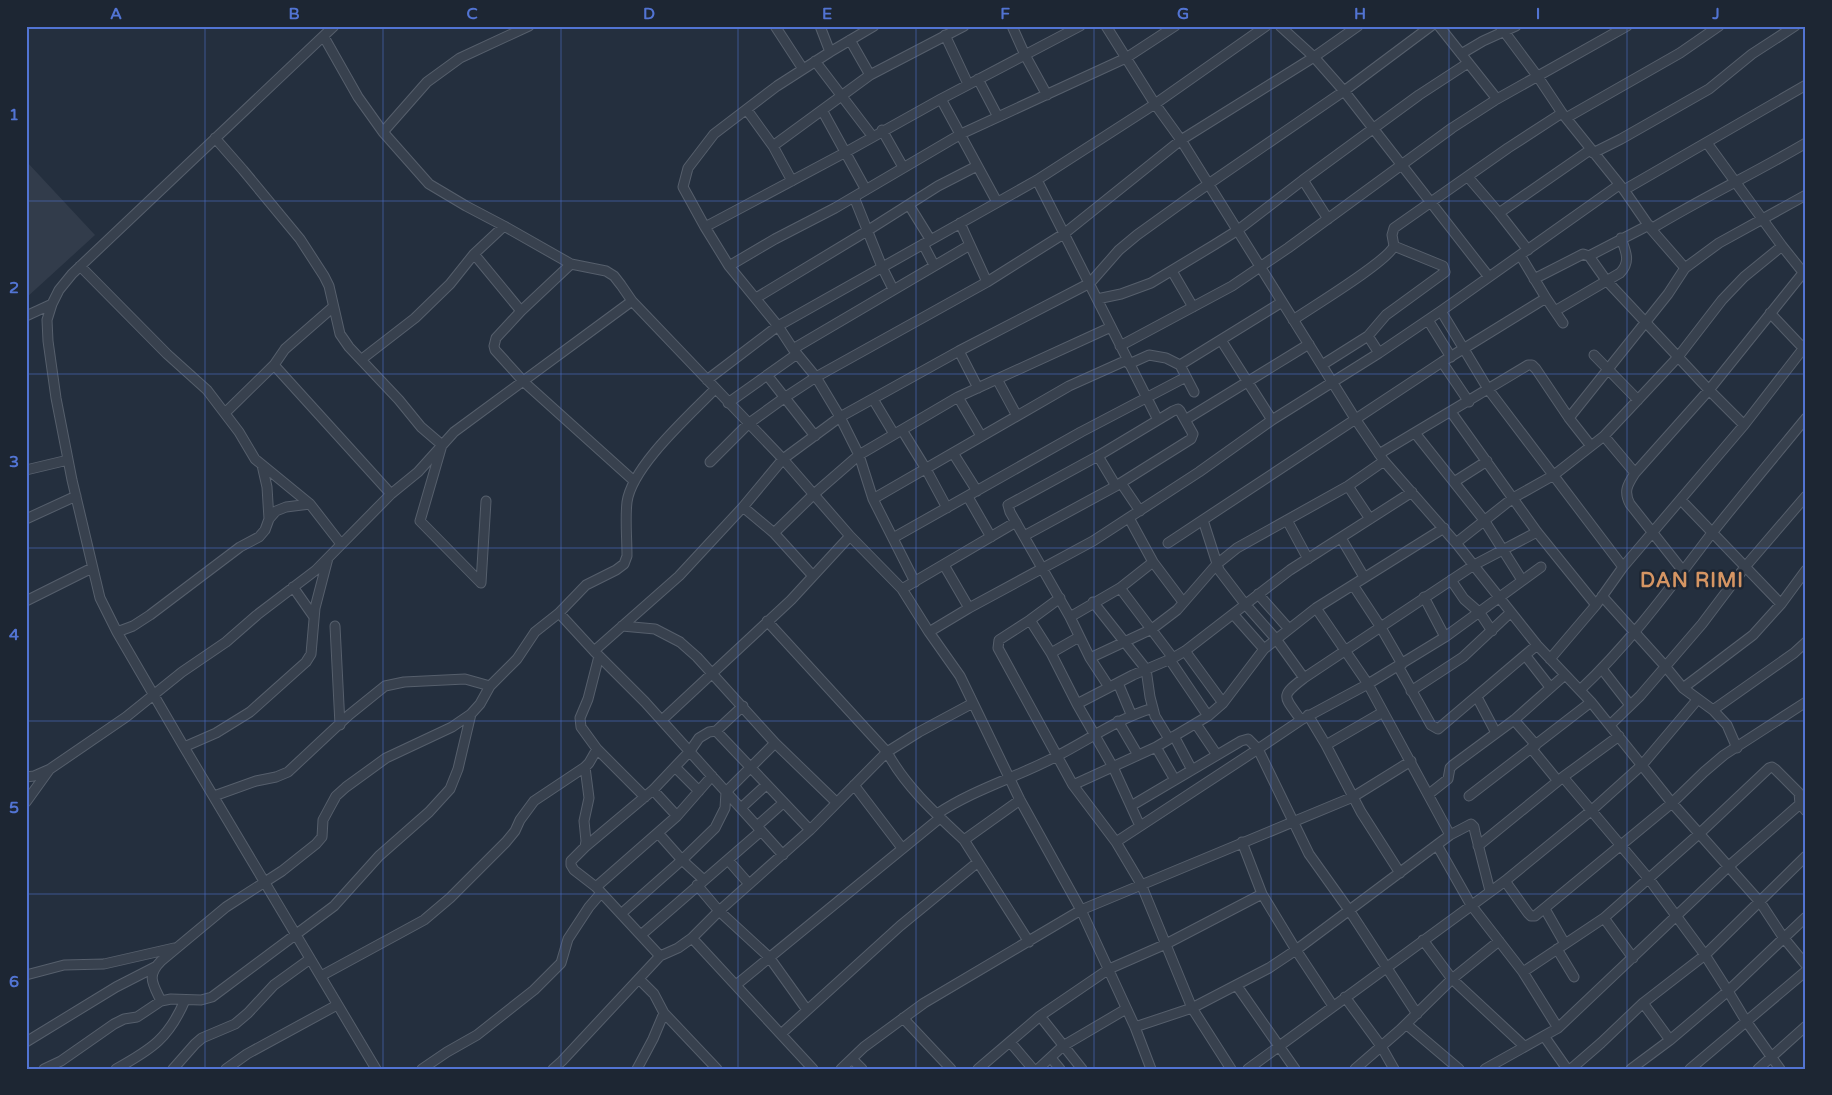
<svg xmlns="http://www.w3.org/2000/svg" width="1832" height="1095" viewBox="0 0 1832 1095" font-family="'Varela Round',sans-serif">
<style>
.airport{fill:#323c4b}
.lines{fill:none;stroke-linecap:round;stroke-linejoin:round}
.minor-casing{stroke:#565f6c;stroke-width:11}
.minor{stroke:#38414e;stroke-width:9}
.grid{fill:none;stroke:#5274d3;stroke-width:1;stroke-opacity:0.55}
.labels{text-anchor:middle;dominant-baseline:central;stroke-width:5;stroke-linejoin:round;paint-order:stroke}
.district-label{font-size:20px;font-weight:bold;letter-spacing:1px;fill:#d59563;stroke:#1d2633}
.neatline{fill:none;stroke:#5274d3;stroke-width:2}
.grid-label{font-size:16px;text-anchor:middle;font-weight:bold;fill:#5274d3}
</style>
<rect width="100%" height="100%" fill="#242f3e"/>
<path class="airport" d="M26 161 95 235 26 298Z"/>
<g class="lines">
<g class="minor-casing">
<path id="minor" d="M334 26 72 274 59 290 52 304 47 320 48 341 56 398 72 480 100 598 117 632 184 747 376 1069
M775 26 803 69
M820 26 830 52
M874 26 830 52 777 86 714 134 688 168 683 187 705 227 729 266 778 326 793 349 816 377 840 417 859 455 873 499 915 582
M1012 26 1025 55 1047 95
M1106 26 1155 104 1181 140 1356 420 1384 461 1456 543 1537 645 1591 702 1672 803 1760 902 1783 937 1806 965
M1280 26 1314 57 1344 91 1489 277
M1439 26 1497 99
M1500 26 1538 77 1562 113 1624 190 1651 229 1685 268
M945 35 968 84
M324 37 358 97 383 132 429 184 466 206 504 226 571 264 606 271 614 276 621 285 632 301 783 459 850 536 902 589 929 632 960 676 1020 800 1081 910 1135 1027 1151 1069
M850 40 870 75
M1461 54 1483 41 1516 26
M815 61 873 137
M978 79 998 117
M941 99 997 202
M747 110 773 146
M822 110 866 190
M1566 118 1680 53 1719 26
M882 130 903 167
M383 132 427 82 460 58 529 26
M215 138 243 170 300 239 324 276 329 286 340 334 349 347 399 400 421 427 442 445 420 521 481 583
M1707 143 1782 246 1806 276
M1593 153 1621 139 1709 89 1752 54 1795 26
M1468 177 1499 213 1528 250
M1037 180 1158 420
M1303 180 1328 219
M792 181 773 146 870 75 964 26
M1624 190 1806 85
M854 197 882 267 893 289
M909 205 930 239
M1499 213 1590 150
M960 223 987 282
M705 227 846 152 941 99 1080 26
M1651 229C1702 198 1755 173 1806 143
M923 244 934 265
M474 254 521 311
M1520 255 1546 298 1563 323
M1589 256 1606 280 1709 390 1744 425
M571 264 521 311 496 338 494 346 495 350 524 382 634 481
M80 266 167 354 207 390 239 432 255 459 310 504 341 544
M729 266 775 239 835 208 961 134 1126 58 1175 26
M1172 271 1193 307
M1534 279 1583 254 1589 256 1649 225
M756 298 867 231 938 186 977 166
M1097 299 1121 294 1151 283 1214 245 1238 230 1303 180 1419 95 1468 63
M1441 311 1488 389 1623 567
M1555 311 1620 273C1631 262 1626 252 1621 238
M1770 313 1806 351
M26 316 52 304
M1293 320C1312 307 1387 262 1394 246
M1428 320 1451 357
M1368 336 1379 353
M1221 340 1272 420
M1120 346 1232 286 1288 248 1452 128 1497 99 1627 26
M793 349 970 245
M959 351 978 388
M1594 355 1638 400
M362 359 415 318 450 284 474 254 504 226
M1129 364 1149 355 1166 358 1180 365 1194 392
M274 365 391 494
M1180 365 1282 302
M1322 365 1368 336 1386 315 1445 272 1443 266 1394 246 1392 235 1394 228 1508 148 1562 113
M767 375 815 436
M997 379 1017 416
M707 380 778 326 1037 180 1155 104 1266 26
M958 397 981 436
M873 399 894 434
M1469 402 1442 362 1546 298
M728 403 797 354
M1451 412 1537 532 1596 605
M225 413 274 365 285 349 332 308
M1569 418 1668 294 1685 268 1719 243 1806 195
M1185 420 1309 344
M902 430 926 469 947 508
M1415 433 1484 520 1522 580
M1604 436 1635 473
M953 453 977 491
M1379 454 1528 365H1532L1536 369 1569 418 1591 446
M1098 456 1116 486
M710 462 748 424 784 398 816 377 987 282 1065 233 1181 140 1314 57 1358 26
M262 465 267 487 269 519
M26 470 68 460
M1454 482 1487 461
M1121 483 1140 511
M1348 486 1370 519
M968 497 991 537
M873 499 1069 386 1127 360
M1681 500 1781 604
M743 507 774 533
M26 519 76 496
M1203 520 1219 570 1245 604 1276 639 1304 678
M1287 520 1308 559
M1024 536 1116 486 1191 439 1193 434 1180 411 1178 409 1173 411 1098 456 1008 505 1010 512 1070 617 1090 658 1109 687
M893 538 1081 432 1186 377
M1341 538 1364 577
M1168 543 1442 362
M1456 543 1513 498 1554 475 1604 436 1678 357 1722 300 1744 277 1782 246
M1153 562 1183 602
M944 565 969 608
M1683 571 1630 504C1623 491 1628 484 1635 473L1709 390 1803 273
M813 576 774 533 813 495 859 455 958 397 1111 327
M1451 580 1464 599 1480 613 1492 631
M481 583 486 501
M1353 585 1380 626 1402 664
M293 587 314 617
M1120 588 1173 658
M902 589 1016 522
M1258 594 1289 629
M1602 596 1665 666 1683 688 1713 710 1727 725 1737 748
M1424 597 1445 637
M1060 598 1030 620 999 640 998 648 1073 785 1116 842 1141 884 1192 1008 1231 1069
M26 601 92 568
M1093 602 1146 669 1150 697 1155 716 1169 739
M1316 608 1368 684 1450 835
M559 613 594 651 645 702 783 855
M1233 614 1264 649
M1070 617 1120 588 1153 562 1129 518
M1030 620 1051 653 1077 704 1113 767 1140 826
M767 621 887 752C905 786 936 814 964 840
M335 626 340 725
M622 626 655 629 680 642 697 657 775 743 836 802
M117 632 133 626 150 615 240 547 259 537 265 530 269 519 276 511 286 507 310 504
M929 632 969 608 1093 541 1199 472 1272 420 1379 353 1441 311 1619 185
M594 651 679 576 743 507 783 459 840 417 959 351 1090 283 1119 250 1137 235 1194 194 1344 91 1431 26
M1185 651 1223 703
M1051 653 1079 637
M1525 655 1550 687
M599 656 588 699 580 718 581 727 597 749 645 797
M1090 658 1152 629 1177 610 1217 564 1237 548 1348 486 1384 461
M1550 659 1596 605 1623 567 1744 425 1806 345
M1170 660 1208 716
M1398 666 1431 725 1438 729 1537 645
M1602 669 1630 705
M1118 683 1131 714
M1683 688 1753 635 1781 604 1806 570
M1580 690C1630 643 1670 588 1712 533 1743 494 1775 456 1806 418
M1411 691 1463 657 1510 613
M1477 697 1496 733
M1077 704 1133 675 1173 658 1185 651 1290 570 1412 492
M1713 710 1794 653 1806 642
M1308 715 1326 745 1361 812 1400 873
M662 720 791 600 850 536
M1301 720C1284 696 1279 697 1304 678L1474 565 1537 532
M1514 720 1536 745
M1118 721 1138 755
M1196 724 1217 755
M1610 725 1640 696 1702 624 1745 567 1806 496
M716 731 810 830
M1174 736 1192 770
M1326 745 1383 712
M184 747 216 733 250 712 306 662 311 654 315 608 328 558
M1156 747 1175 780
M1531 748 1558 781
M675 767 699 791
M26 777 34 776 50 769 126 717 182 672 226 642 257 615 316 570 391 494 418 472 454 432 632 301
M1563 777 1649 879 1705 955 1728 991 1746 1021 1780 1069
M854 785 902 848
M1073 785 1156 747 1208 716 1223 703 1264 649 1316 608 1444 528
M653 790 677 816
M1429 794 1448 779 1450 768 1453 765 1514 720 1565 675
M214 796 256 781 276 777 288 772 349 715 385 686 404 682 465 679 490 686
M1469 796 1591 702
M1020 800 964 840 1029 942
M26 802 49 770
M1131 806 1241 741 1248 739 1258 749 1309 854 1349 910 1417 1014
M741 808 766 785
M937 814C974 789 1018 777 1057 756 1090 739 1117 719 1153 708
M757 826 783 803
M658 833 682 860 704 880
M1116 842 1258 749 1301 720 1368 684 1445 637 1541 567
M1242 842 1262 894 1296 950 1333 1006
M1437 845 1471 905 1523 972 1558 1028
M1478 846 1563 777 1619 736
M585 847 586 841 584 821 589 798 585 767 589 763 597 749
M728 860 749 884
M1505 881 1528 913 1531 916H1535L1672 803 1704 772 1724 755 1806 702
M697 885 719 911 769 957 807 1010
M596 887 677 816 712 776
M1545 909 1565 944
M622 913 682 860 715 828 725 808 726 792 775 743
M1604 918 1633 958
M641 935 761 831
M692 938 813 1069
M1423 940 1452 979 1524 1046
M1557 949 1574 977
M660 956 596 887 574 870 571 865V861L585 847 653 790 690 751 699 738 709 732 716 731 743 706
M1523 972 1604 918 1700 833 1769 768 1772 767 1775 769 1799 793 1800 804 1806 811
M26 975 64 965 104 964 174 948
M321 976 424 920 450 898 506 842 515 831 520 820 534 801 585 767
M639 979 654 994 664 1013 717 1069
M736 985 940 818
M1237 986 1295 1069
M1345 997 1381 1046 1394 1069
M161 1001C153 984 146 976 161 961L226 907 282 871 316 844 322 837 323 820 330 807 336 796 346 787 386 758 452 727 471 714 480 704 490 686 517 659 535 632 559 613 586 585 616 570 624 564 627 556C627 538 625 519 627 502 632 466 690 415 715 389
M1643 1003 1670 1040
M1040 1016 1082 1069
M903 1018 951 1069
M1406 1024 1459 1069
M1135 1027 1192 1008 1269 968 1296 950 1450 835 1471 824 1474 827 1475 832 1490 891
M781 1034 900 926 978 862
M1544 1036 1567 1069
M26 1042 116 987 155 967
M1010 1042 1033 1069
M1051 1058 1060 1069
M852 1059 862 1069
M44 1069 61 1061 114 1024 124 1019 137 1017 161 1001 171 999 201 1000 212 997 334 906 379 856 429 812 450 789 458 769 471 714
M116 1069C152 1049 169 1038 185 1000
M173 1069 195 1044 202 1038 235 1024 248 1013 274 985 310 959
M226 1069 247 1054 337 1005
M422 1069 447 1052 477 1035 534 990 561 963 568 939 589 907 601 893
M553 1069 562 1061 660 956 678 948 692 938 719 911 810 830 887 752 919 732 973 703
M637 1069 653 1039 664 1013
M841 1069 864 1047 924 1003 1081 910 1353 797 1411 761
M978 1069 1040 1016 1109 969 1166 944 1262 894
M1038 1069 1063 1046 1126 1009
M1248 1069 1505 881 1592 810 1642 765 1697 700
M1355 1069 1400 1030 1452 979 1499 941
M1485 1069 1558 1028 1729 866 1800 804
M1571 1069 1601 1043 1643 1003 1705 955 1806 856
M1631 1069 1670 1040 1728 991 1806 917
M1690 1069 1806 971
M1758 1069 1806 1026"/>
</g>
<use href="#minor" class="minor"/>
</g>
<path class="grid" d="M205 26V1069M383 26V1069M561 26V1069M738 26V1069M916 26V1069M1094 26V1069M1271 26V1069M1449 26V1069M1627 26V1069M26 201H1806M26 374H1806M26 548H1806M26 721H1806M26 894H1806"/>
<g class="labels">
<g class="district-label">
<text x="1692" y="581">DAN RIMI</text>
</g>
</g>
<rect width="1832" height="1095" fill="none" stroke="#1d2633" stroke-width="55"/>
<rect x="28" y="28" width="1776" height="1040" class="neatline"/>
<g class="grid-label">
<text x="116" y="19">A</text>
<text x="294" y="19">B</text>
<text x="472" y="19">C</text>
<text x="649" y="19">D</text>
<text x="827" y="19">E</text>
<text x="1005" y="19">F</text>
<text x="1183" y="19">G</text>
<text x="1360" y="19">H</text>
<text x="1538" y="19">I</text>
<text x="1716" y="19">J</text>
<text x="14" y="120">1</text>
<text x="14" y="293">2</text>
<text x="14" y="467">3</text>
<text x="14" y="640">4</text>
<text x="14" y="813">5</text>
<text x="14" y="987">6</text>
</g>
</svg>
